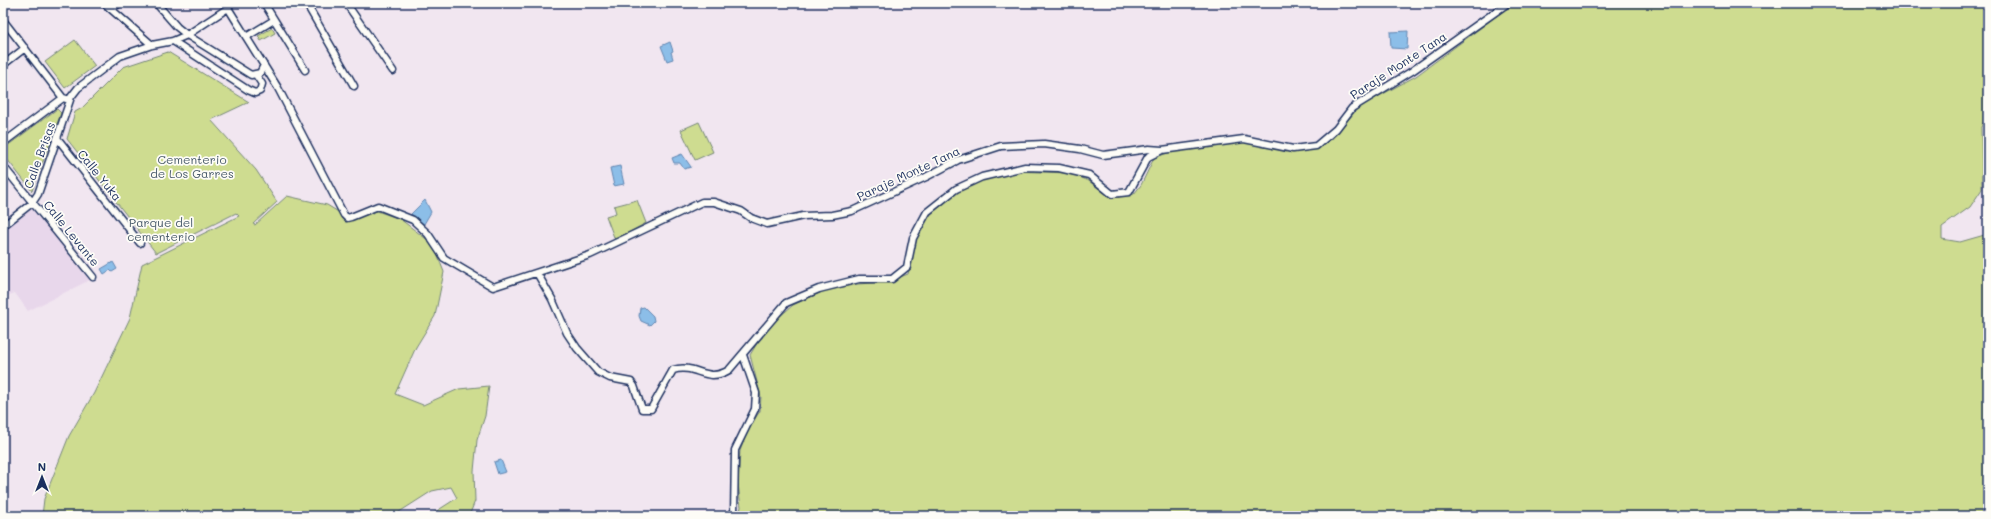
<svg xmlns="http://www.w3.org/2000/svg" width="1991" height="519" viewBox="0 0 1991 519" font-family="Mali,sans-serif">
<style>
.built{fill:#e8d7eb}
.green{fill:#cedc90;stroke:#748677}
.water{fill:#8cbee8;stroke:#5f85b1}
.lines{fill:none;stroke-linecap:round;stroke-linejoin:round}
.street-casing{stroke:#1b2f5e;stroke-width:9}
.street{stroke:#fdfcf7;stroke-width:6}
.labels{text-anchor:middle;dominant-baseline:central;stroke-width:3.5;stroke-linejoin:round;paint-order:stroke}
.street-label{font-size:12px;fill:#1b2f5e;stroke:#fdfcf7}
.park-label{font-size:12px;fill:#485a6a;stroke:#fdfcf7}
</style>
<rect width="100%" height="100%" fill="#f1e6f0"/>
<filter id="ink" filterUnits="userSpaceOnUse"><feTurbulence type="fractalNoise" baseFrequency=".025" numOctaves="2"/><feDisplacementMap in="SourceGraphic" scale="8" xChannelSelector="R" yChannelSelector="G"/><feConvolveMatrix kernelMatrix="1 2 1 2 8 2 1 2 1" color-interpolation-filters="sRGB"/></filter>
<g filter="url(#ink)">
<path class="built" d="M32 209 90 280 28 311 15 293 3 297V231Z"/>
<path class="green" d="M1514 3H1988V114L1981 127 1982 189 1970 207 1942 227V239L1960 242 1988 234V516H738L741 507 738 484 740 451 748 429 760 411 761 397 750 355 759 340 778 318 793 305 824 291 858 284 887 282 908 274 918 233 931 214 958 192 982 180 1011 171 1070 173 1089 181 1103 192 1117 197 1134 194 1141 185 1154 158 1170 152 1237 142 1255 143 1293 152 1323 144 1332 139 1359 107 1416 76Z
M272 28 275 33 261 41 258 36Z
M75 40 95 66 65 88 45 62Z
M168 52 249 102 211 120 256 170 277 202 253 224 255 225 287 196 327 205 350 219 377 211 400 219 433 244 444 272 435 316 416 347 395 394 423 405 459 389 489 386 485 416 477 440 474 471 475 501 469 516H429L457 498 451 487 432 491 393 516H42L44 499 69 436 94 393 130 318 142 264 239 216 236 213 156 253 67 139 75 112 82 108 123 67Z
M57 109 61 113 32 191 3 154V149Z
M699 122 713 152 695 160 681 130Z
M637 200 646 223 615 240 606 216 616 213 614 206Z"/>
<path class="water" d="M1408 31 1407 49 1391 48 1390 32Z
M670 42 673 51 671 52 673 59 667 61 661 46Z
M682 154 691 167 684 169 680 163H674L672 158Z
M620 166 624 184 614 186 610 168Z
M425 200 431 212 424 224 411 214Z
M113 262 117 269 112 272 110 270 104 274 101 269Z
M644 307 653 316 654 321 650 325 641 321 639 316 640 308Z
M501 460 506 472 498 474 494 462Z"/>
<g class="lines">
<g class="street-casing">
<path id="street" d="M104 3 152 45
M156 3 177 27 187 35 251 75 260 73 264 65
M225 3 278 88 344 215 347 218 351 217 378 206 413 220 428 234 444 258 493 287 590 255 702 202H714L741 211 751 218 767 224 803 216 832 215 852 211 926 177 958 160 1001 146 1044 144 1080 149 1103 155 1149 149 1162 150
M264 3 305 70
M306 3 354 86
M346 3 393 71
M111 9 120 3
M3 20 63 98 70 100
M246 37 274 20
M173 41 248 90 255 93 260 91 262 84 256 75
M3 65 25 48
M58 139 140 243
M3 143 63 98
M3 166 93 277
M3 226 32 203 38 194 71 97 78 88 120 56 152 45 173 41 187 35 228 8
M537 273 552 299 567 333 577 348 598 372 610 378 631 382 634 386 642 409H651L673 370C697 363 705 384 729 370L786 303 819 289 859 279H892L907 267 913 238 927 212 956 189 982 177 1025 167 1059 168 1089 175 1112 194 1129 192 1148 157 1162 150 1244 139 1293 149 1316 146 1336 129 1352 108 1412 71 1508 3
M734 516 735 450 755 409 756 393 743 355"/>
</g>
<use href="#street" class="street"/>
</g>
</g>
<g class="labels">
<g class="street-label">
<text transform="translate(1398 65) rotate(-33)">Paraje Monte Tana</text>
<text transform="translate(39 155) rotate(-70)">Calle Brisas</text>
<text transform="translate(908 173) rotate(-25)">Paraje Monte Tana</text>
<text transform="translate(100 175) rotate(51)">Calle Yuka</text>
<text transform="translate(72 233) rotate(51)">Calle Levante</text>
</g>
<g class="park-label">
<text x="192" y="159">Cementerio<tspan x="192" dy="14">de Los Garres</tspan></text>
<text x="161" y="222">Parque del<tspan x="161" dy="14">cementerio</tspan></text>
</g>
</g>
<rect width="1991" height="519" fill="none" stroke="#fdfcf7" stroke-width="16"/>
<rect x="8" y="8" width="1975" height="503" fill="none" stroke="#1b2f5e" stroke-width="1.5" filter="url(#ink)"/>
<g transform="translate(42 477)" stroke="#fdfcf7" stroke-width="3" paint-order="stroke">
<path d="M0-3L7 15L0 10L-7 15Z" fill="#1b2f5e"/>
<text y="-6" font-size="11" font-weight="bold" text-anchor="middle" fill="#1b2f5e">N</text>
</g>
</svg>
